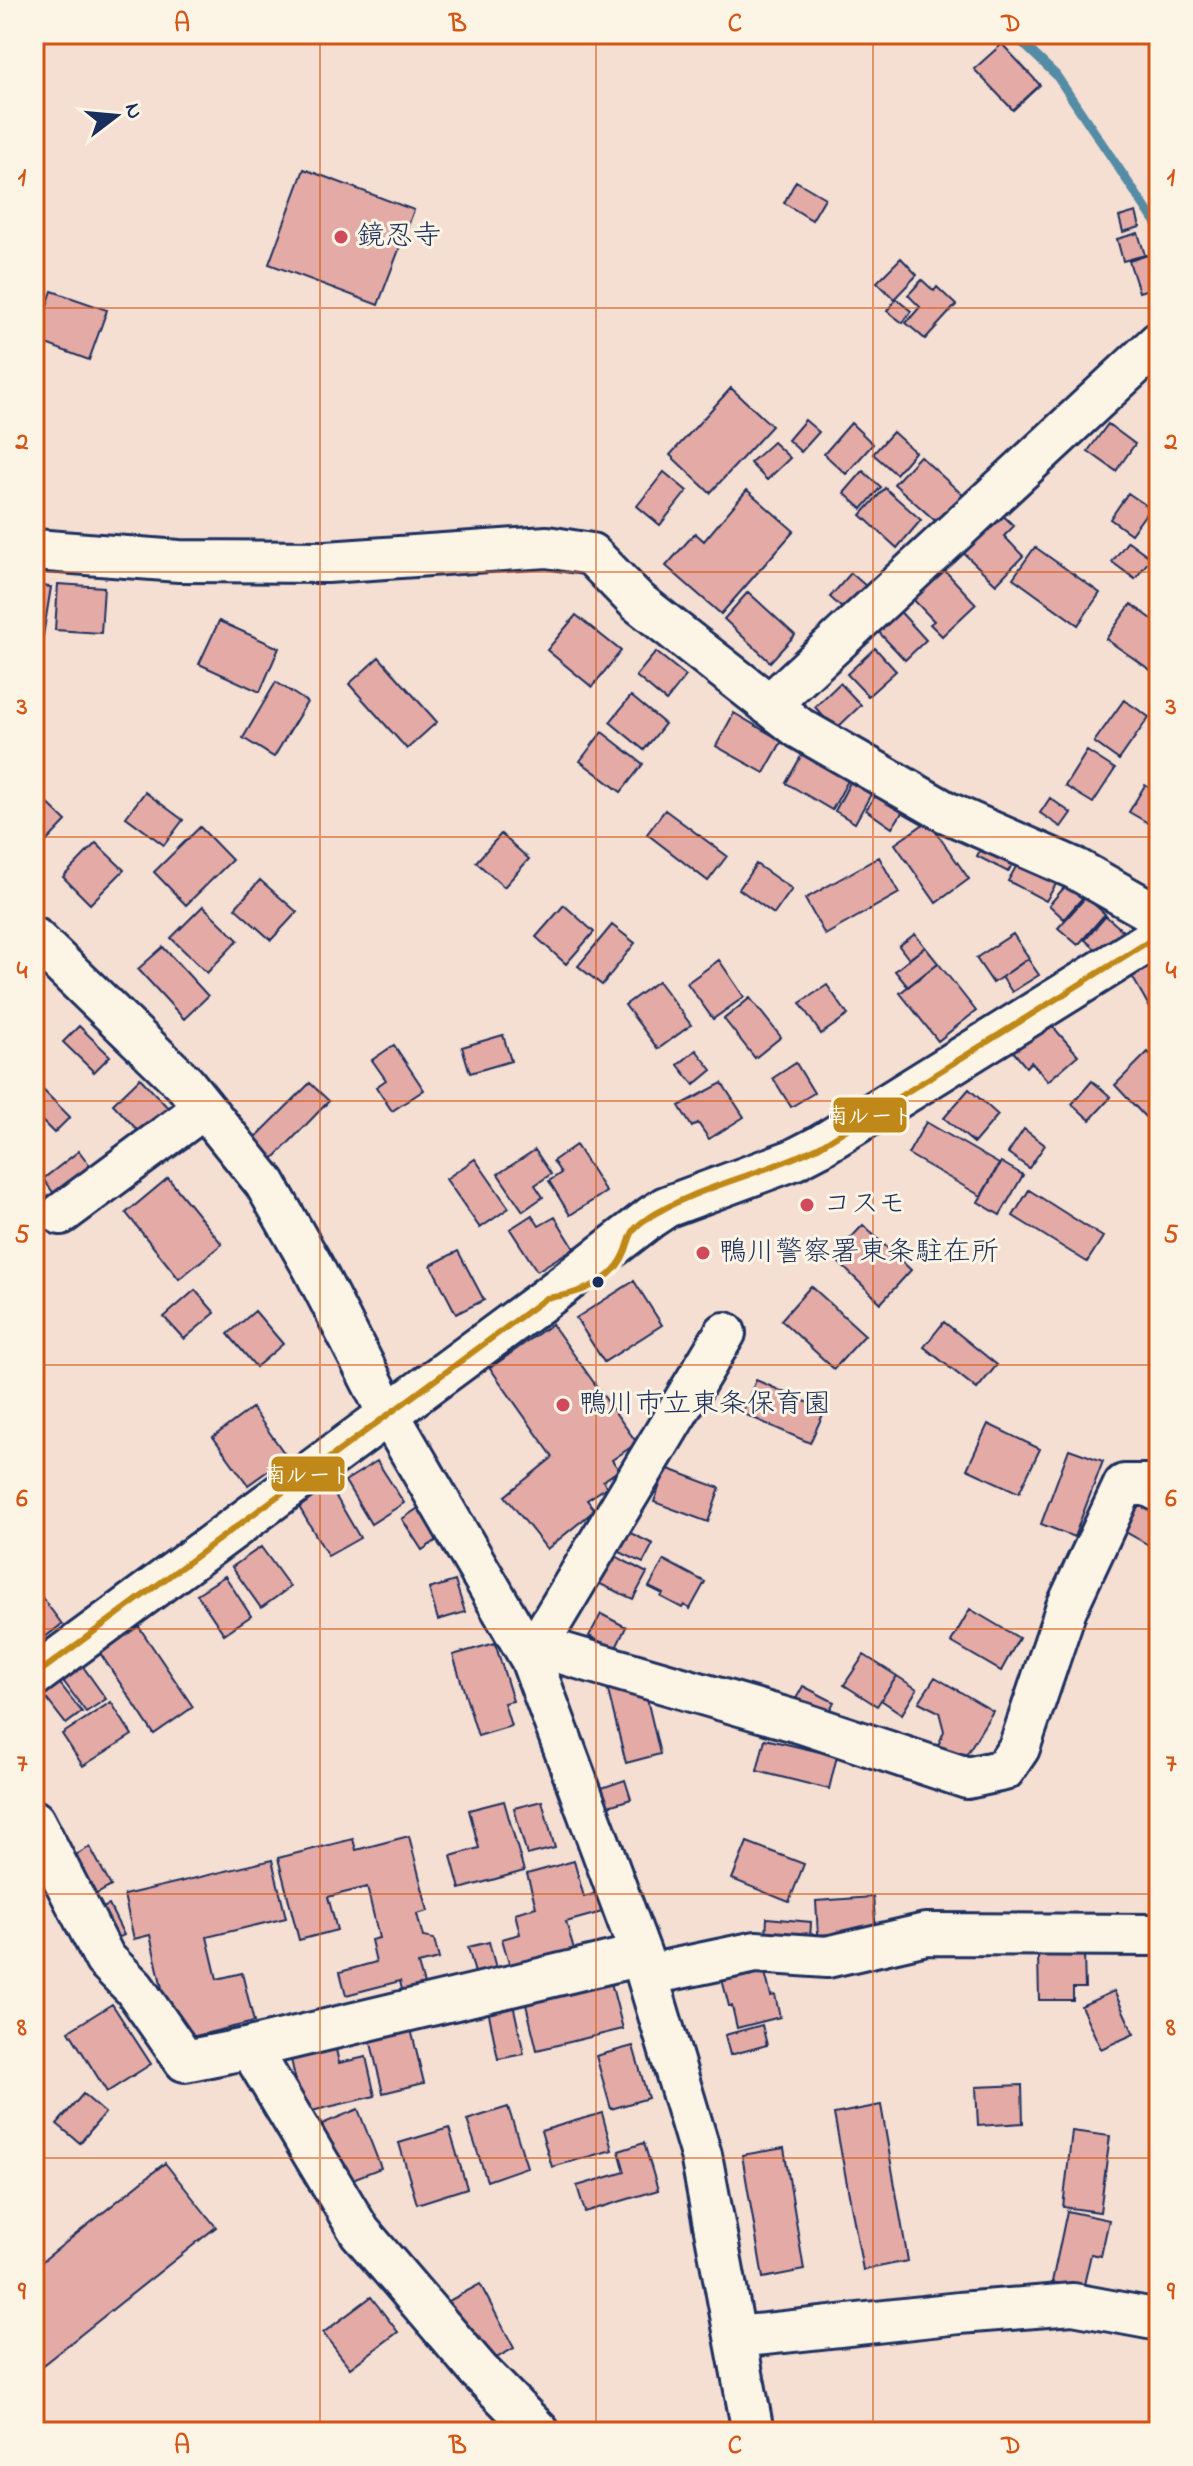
<svg xmlns="http://www.w3.org/2000/svg" width="1193" height="2466" viewBox="0 0 1193 2466" font-family="'Indie Flower','Klee One',sans-serif">
<style>
.lines{fill:none;stroke-linecap:round;stroke-linejoin:round}
.stream{stroke:#548ca5;stroke-width:9}
.building{fill:#e4aaa5;stroke:#1b2f5e;stroke-width:2}
.minor-casing{stroke:#1b2f5e;stroke-width:46}
.minor{stroke:#fcf5e5;stroke-width:40}
.bus-1-casing{stroke:#fcf5e5;stroke-width:12}
.bus-1{stroke:#c08818;stroke-width:6}
.grid{fill:none;stroke:#d45514;stroke-width:2;stroke-opacity:0.55}
.poi-dot{fill:#d1495b;stroke:#fcf5e5;stroke-width:3}
.bus-dot{fill:#1b2f5e;stroke:#fcf5e5;stroke-width:3}
.labels{text-anchor:middle;dominant-baseline:central;stroke-width:6;stroke-linejoin:round;paint-order:stroke}
.poi-label{font-size:28px;fill:#1b2f5e;stroke:#fcf5e5;text-anchor:start}
.line-badge{stroke:#fcf5e5;stroke-width:3}
.badge-label{font-size:22px;text-anchor:middle;font-weight:bold;fill:#fff}
.neatline{fill:none;stroke:#d45514;stroke-width:3}
.grid-label{font-size:26px;text-anchor:middle;font-weight:bold;fill:#d45514}
</style>
<rect width="100%" height="100%" fill="#f5ded2"/>
<filter id="ink" filterUnits="userSpaceOnUse"><feTurbulence type="fractalNoise" baseFrequency=".0125" numOctaves="2"/><feDisplacementMap in="SourceGraphic" scale="16" xChannelSelector="R" yChannelSelector="G"/><feConvolveMatrix kernelMatrix="1 2 1 2 8 2 1 2 1" color-interpolation-filters="sRGB"/></filter>
<g filter="url(#ink)">
<g class="lines">
<path class="stream" d="M1013 34 1056 75 1159 228"/>
</g>
<path class="building" d="M1002 44 1040 85 1013 110 974 69Z
M304 169 414 210 378 305 269 264Z
M796 181 825 198 812 220 784 203Z
M1136 212 1140 227 1123 232 1119 217Z
M1138 233 1145 255 1123 261 1117 239Z
M1157 252 1159 286 1139 292 1129 261Z
M901 258 917 275 894 299 877 282Z
M922 280 934 291 937 287 956 305 925 339 906 323 920 307 908 295Z
M52 291 107 310 89 360 35 340Z
M896 299 911 311 903 323 887 311Z
M731 388 772 426 710 493 670 455Z
M805 420 819 432 801 452 788 440Z
M851 423 873 444 846 474 824 454Z
M1108 424 1135 444 1116 471 1088 451Z
M893 432 915 452 896 474 873 454Z
M773 442 790 458 767 480 750 463Z
M920 456 965 497 940 525 894 484Z
M863 471 881 487 862 509 844 493Z
M664 472 687 491 660 525 637 506Z
M885 488 921 520 897 548 861 515Z
M747 490 794 531 721 614 666 566 695 533 704 541Z
M1128 493 1150 508 1131 534 1110 519Z
M990 503 1014 526 1004 536 1023 556 996 584 952 542Z
M1128 541 1151 558 1135 579 1112 562Z
M1035 547 1100 593 1078 625 1013 578Z
M934 559 976 604 942 636 930 624 934 621 907 593Z
M851 573 866 586 844 610 830 597Z
M58 584 104 587 101 633 55 630Z
M34 585 51 587 43 636 34 635Z
M748 592 795 635 770 662 724 619Z
M1131 604 1159 624V676L1106 639Z
M895 606 926 640 905 660 873 626Z
M576 615 621 651 592 687 547 650Z
M219 621 279 648 260 692 199 664Z
M875 648 896 671 868 696 847 674Z
M656 652 686 676 666 701 636 676Z
M379 657 437 722 407 749 349 684Z
M276 682 307 702 274 757 243 738Z
M840 683 861 705 835 730 815 707Z
M631 696 665 724 644 750 610 722Z
M1124 700 1149 717 1119 760 1094 742Z
M734 713 782 741 764 773 716 746Z
M602 732 643 764 621 792 580 761Z
M805 749 851 775 832 810 786 783Z
M1087 751 1115 769 1093 803 1065 786Z
M854 775 875 787 855 823 835 811Z
M1145 785 1159 793 1157 828 1129 812Z
M880 788 907 805 892 828 866 810Z
M34 790 66 821 43 845 34 836Z
M145 792 183 820 164 845 126 817Z
M1050 798 1071 813 1061 827 1040 813Z
M665 810 727 856 708 881 647 834Z
M928 821 969 879 936 903 895 844Z
M200 827 232 860 186 905 154 872Z
M501 834 529 859 504 887 476 862Z
M987 836 1018 853 1008 872 977 856Z
M96 843 124 870 90 904 63 877Z
M1022 856 1044 868 1040 875 1056 884 1046 901 1008 881Z
M879 857 899 893 825 935 805 899Z
M756 864 792 889 774 914 739 889Z
M260 880 297 912 271 940 235 908Z
M1069 882 1084 896 1064 919 1049 905Z
M1086 897 1105 914 1078 945 1058 928Z
M564 905 594 932 566 964 536 937Z
M203 906 238 940 207 973 171 938Z
M1106 916 1122 930 1101 954 1085 940Z
M612 925 635 943 602 985 578 966Z
M915 934 925 947 909 959 899 946Z
M1013 934 1029 958 993 983 976 958Z
M163 947 208 996 184 1019 138 969Z
M925 947 938 963 908 987 895 971Z
M1159 954V1004L1150 1008 1129 971Z
M1028 959 1039 975 1012 992 1002 977Z
M719 960 744 997 713 1019 687 983Z
M938 963 976 1011 938 1041 900 993Z
M658 981 691 1025 658 1049 625 1005Z
M827 985 848 1015 821 1034 800 1003Z
M750 998 781 1037 755 1058 724 1019Z
M1046 1019 1078 1055 1048 1081 1031 1062 1026 1067 1011 1049Z
M79 1026 110 1056 94 1072 63 1042Z
M503 1035 511 1061 470 1073 462 1047Z
M394 1045 424 1090 392 1111 376 1087 386 1080 372 1060Z
M696 1050 712 1070 694 1085 678 1065Z
M1148 1052 1159 1063V1112L1149 1121 1115 1085Z
M796 1063 814 1093 791 1107 773 1078Z
M140 1078 170 1110 143 1136 113 1104Z
M1092 1081 1111 1097 1090 1120 1072 1104Z
M310 1083 329 1101 273 1159 254 1139Z
M722 1083 744 1117 709 1139 698 1123 692 1127 679 1106Z
M969 1089 998 1115 974 1143 944 1118Z
M44 1091 70 1117 54 1133 34 1113V1101Z
M926 1122 999 1164 981 1196 908 1154Z
M1024 1129 1045 1145 1029 1168 1008 1153Z
M576 1145 606 1192 570 1215 549 1181 561 1173 553 1161Z
M535 1150 551 1174 535 1185 543 1197 523 1211 498 1174Z
M79 1151 98 1176 62 1204 43 1179Z
M475 1159 509 1208 480 1228 446 1179Z
M1001 1162 1023 1175 1000 1215 978 1202Z
M168 1178 222 1244 179 1279 126 1213Z
M1029 1190 1103 1237 1087 1262 1013 1216Z
M532 1215 539 1226 555 1217 574 1248 537 1271 510 1229Z
M863 1225 911 1270 881 1303 833 1257Z
M458 1251 484 1300 456 1314 431 1265Z
M634 1281 662 1325 604 1362 576 1318Z
M811 1286 865 1335 834 1369 781 1320Z
M195 1290 215 1313 184 1339 164 1317Z
M255 1311 283 1344 256 1367 228 1334Z
M944 1322 997 1365 977 1389 924 1347Z
M552 1324 637 1443 612 1460 619 1470 603 1481 607 1487 587 1500 595 1510 547 1549 505 1496 553 1457 490 1368Z
M756 1380 825 1410 810 1443 742 1413Z
M252 1408 287 1457 248 1485 213 1437Z
M988 1424 1040 1449 1019 1493 967 1469Z
M1069 1449 1103 1461 1074 1537 1041 1524Z
M377 1461 404 1503 371 1524 345 1481Z
M666 1468 720 1488 708 1522 654 1502Z
M324 1476 360 1538 328 1556 292 1495Z
M1133 1494 1159 1509V1545L1156 1549 1115 1526Z
M420 1507 440 1538 422 1550 402 1519Z
M614 1525 653 1544 643 1563 605 1545Z
M261 1547 290 1587 261 1608 232 1567Z
M604 1550 647 1573 633 1599 589 1579Z
M664 1560 705 1582 690 1609 684 1605 682 1608 661 1597 663 1594 649 1587Z
M225 1576 251 1616 224 1634 197 1594Z
M455 1581 465 1612 438 1620 429 1589Z
M34 1587 62 1624 36 1644 34 1641Z
M970 1609 1019 1638 1001 1671 951 1642Z
M601 1614 626 1627 615 1650 589 1636Z
M135 1621 193 1707 154 1734 96 1647Z
M495 1643 513 1701 504 1703 511 1726 478 1736 453 1655Z
M864 1655 897 1676 877 1706 844 1685Z
M79 1661 106 1699 86 1712 59 1675Z
M897 1676 917 1689 902 1714 881 1700Z
M935 1677 993 1711 960 1765 936 1751 944 1731 939 1712 919 1702Z
M642 1678 660 1754 626 1763 607 1687Z
M58 1681 82 1712 66 1724 42 1693Z
M803 1686 834 1702 824 1721 793 1704Z
M111 1702 132 1735 83 1766 62 1734Z
M765 1739 837 1756 829 1789 757 1771Z
M625 1780 631 1799 599 1809 593 1791Z
M504 1801 524 1871 460 1889 451 1856 479 1848 469 1810Z
M542 1801 555 1848 527 1855 514 1808Z
M409 1836 428 1911 417 1914 423 1937 434 1939 439 1959 418 1964 425 1988 403 1994 400 1981 346 1995 340 1972 376 1962 371 1940 379 1938 367 1887 328 1897 337 1930 299 1940 278 1858 353 1839 356 1850Z
M747 1842 804 1864 789 1902 732 1879Z
M90 1847 111 1886 86 1900 65 1861Z
M34 1857 50 1889 34 1897Z
M272 1860 286 1918 207 1937 217 1979 242 1973 254 2022 174 2041 150 1935 134 1939 124 1895Z
M574 1861 584 1897 597 1893 602 1912 566 1922 576 1956 512 1974 502 1939 520 1934 515 1913 536 1907 527 1874Z
M873 1897 876 1931 818 1935 816 1901Z
M109 1905 124 1935 107 1943 92 1913Z
M767 1918 811 1922 810 1941 766 1937Z
M489 1942 497 1972 476 1977 468 1947Z
M1084 1954 1085 1988H1073V2000H1039L1038 1955Z
M761 1957 771 1996 775 1995 780 2017 737 2028 732 2006H729L719 1968Z
M608 1971 623 2029 537 2050 523 1992Z
M1114 1991 1134 2034 1101 2049 1081 2006Z
M112 2004 151 2064 107 2092 69 2031Z
M513 2004 524 2054 498 2059 488 2009Z
M762 2025 767 2045 730 2055 725 2035Z
M411 2029 424 2083 383 2093 370 2039Z
M335 2045 339 2063 366 2057 375 2096 303 2113 290 2055Z
M633 2046 648 2098 611 2109 596 2056Z
M1022 2085 1023 2123 978 2126 976 2087Z
M83 2094 105 2113 80 2143 57 2124Z
M881 2105 908 2261 863 2270 834 2114Z
M508 2107 527 2167 487 2181 467 2120Z
M358 2109 381 2168 345 2182 322 2124Z
M602 2113 612 2150 552 2167 541 2131Z
M449 2128 467 2188 417 2204 399 2143Z
M1072 2131 1110 2136 1100 2212 1063 2207Z
M644 2143 658 2190 585 2212 577 2186 625 2172 619 2151Z
M784 2148 804 2270 763 2278 742 2155Z
M34 2152 45 2163 34 2175Z
M165 2163 216 2227 34 2372V2268Z
M1067 2211 1109 2220 1101 2256 1091 2254 1083 2289 1052 2282Z
M480 2284 514 2348 482 2366 447 2302Z
M371 2297 398 2332 350 2368 323 2333Z"/>
<g class="lines">
<g class="minor-casing">
<path id="minor" d="M34 550 179 561 327 562 547 547 591 554 638 602 799 728 946 812 1076 869 1159 916
M769 705 1159 342
M34 938 185 1084 265 1183 313 1267 388 1413 531 1659 641 1955 701 2155 753 2432
M61 1214 204 1108
M537 1646 725 1333
M531 1659 537 1646 802 1723 967 1778 1004 1770 1019 1748 1066 1609 1124 1485H1147L1159 1491
M34 1676 546 1298 651 1217 666 1207 793 1160 820 1146 1159 935
M34 1821 105 1959 134 1988 185 2061 250 2048 641 1955
M647 1975 756 1952 827 1957 926 1934 1159 1935
M250 2048 360 2232 479 2371 539 2432
M737 2337 959 2313 1073 2304 1159 2320"/>
</g>
<use href="#minor" class="minor"/>
<g class="bus-1-casing">
<path id="bus-1" d="M34 1676 546 1298C577 1295 614 1283 626 1250 631 1236 631 1229 645 1220 696 1186 764 1175 820 1146L1159 935"/>
</g>
<use href="#bus-1" class="bus-1"/>
</g>
</g>
<path class="grid" d="M320 34V2432M596 34V2432M873 34V2432M34 308H1159M34 572H1159M34 837H1159M34 1101H1159M34 1365H1159M34 1629H1159M34 1894H1159M34 2158H1159"/>
<g class="poi-dot">
<circle cx="341" cy="237" r="8"/>
<circle cx="807" cy="1205" r="8"/>
<circle cx="703" cy="1253" r="8"/>
<circle cx="563" cy="1405" r="8"/>
</g>
<circle class="bus-dot" cx="598" cy="1282" r="7"/>
<g class="labels">
<g class="poi-label">
<text x="357" y="237">鏡忍寺</text>
<text x="823" y="1205">コスモ</text>
<text x="719" y="1253">鴨川警察署東条駐在所</text>
<text x="579" y="1405">鴨川市立東条保育園</text>
</g>
</g>
<g class="line-badge">
<rect x="832" y="1096" width="76" height="38" rx="8" fill="#c08818"/>
<rect x="270" y="1455" width="76" height="38" rx="8" fill="#c08818"/>
</g>
<g class="badge-label">
<text x="870" y="1123">南ルート</text>
<text x="308" y="1482">南ルート</text>
</g>
<rect width="1193" height="2466" fill="none" stroke="#fcf5e5" stroke-width="88"/>
<g transform="translate(116 116) rotate(74)" stroke="#fcf5e5" stroke-width="6" paint-order="stroke">
<path d="M0-6L14 30L0 20L-14 30Z" fill="#1b2f5e"/>
<text y="-12" font-size="22" font-weight="bold" text-anchor="middle" fill="#1b2f5e">N</text>
</g>
<rect x="44" y="44" width="1105" height="2378" class="neatline"/>
<g class="grid-label">
<text x="182" y="31">A</text>
<text x="458" y="31">B</text>
<text x="735" y="31">C</text>
<text x="1011" y="31">D</text>
<text x="22" y="185">1</text>
<text x="1171" y="185">1</text>
<text x="22" y="449">2</text>
<text x="1171" y="449">2</text>
<text x="22" y="714">3</text>
<text x="1171" y="714">3</text>
<text x="22" y="978">4</text>
<text x="1171" y="978">4</text>
<text x="22" y="1242">5</text>
<text x="1171" y="1242">5</text>
<text x="22" y="1506">6</text>
<text x="1171" y="1506">6</text>
<text x="22" y="1771">7</text>
<text x="1171" y="1771">7</text>
<text x="22" y="2035">8</text>
<text x="1171" y="2035">8</text>
<text x="22" y="2299">9</text>
<text x="1171" y="2299">9</text>
<text x="182" y="2453">A</text>
<text x="458" y="2453">B</text>
<text x="735" y="2453">C</text>
<text x="1011" y="2453">D</text>
</g>
</svg>
